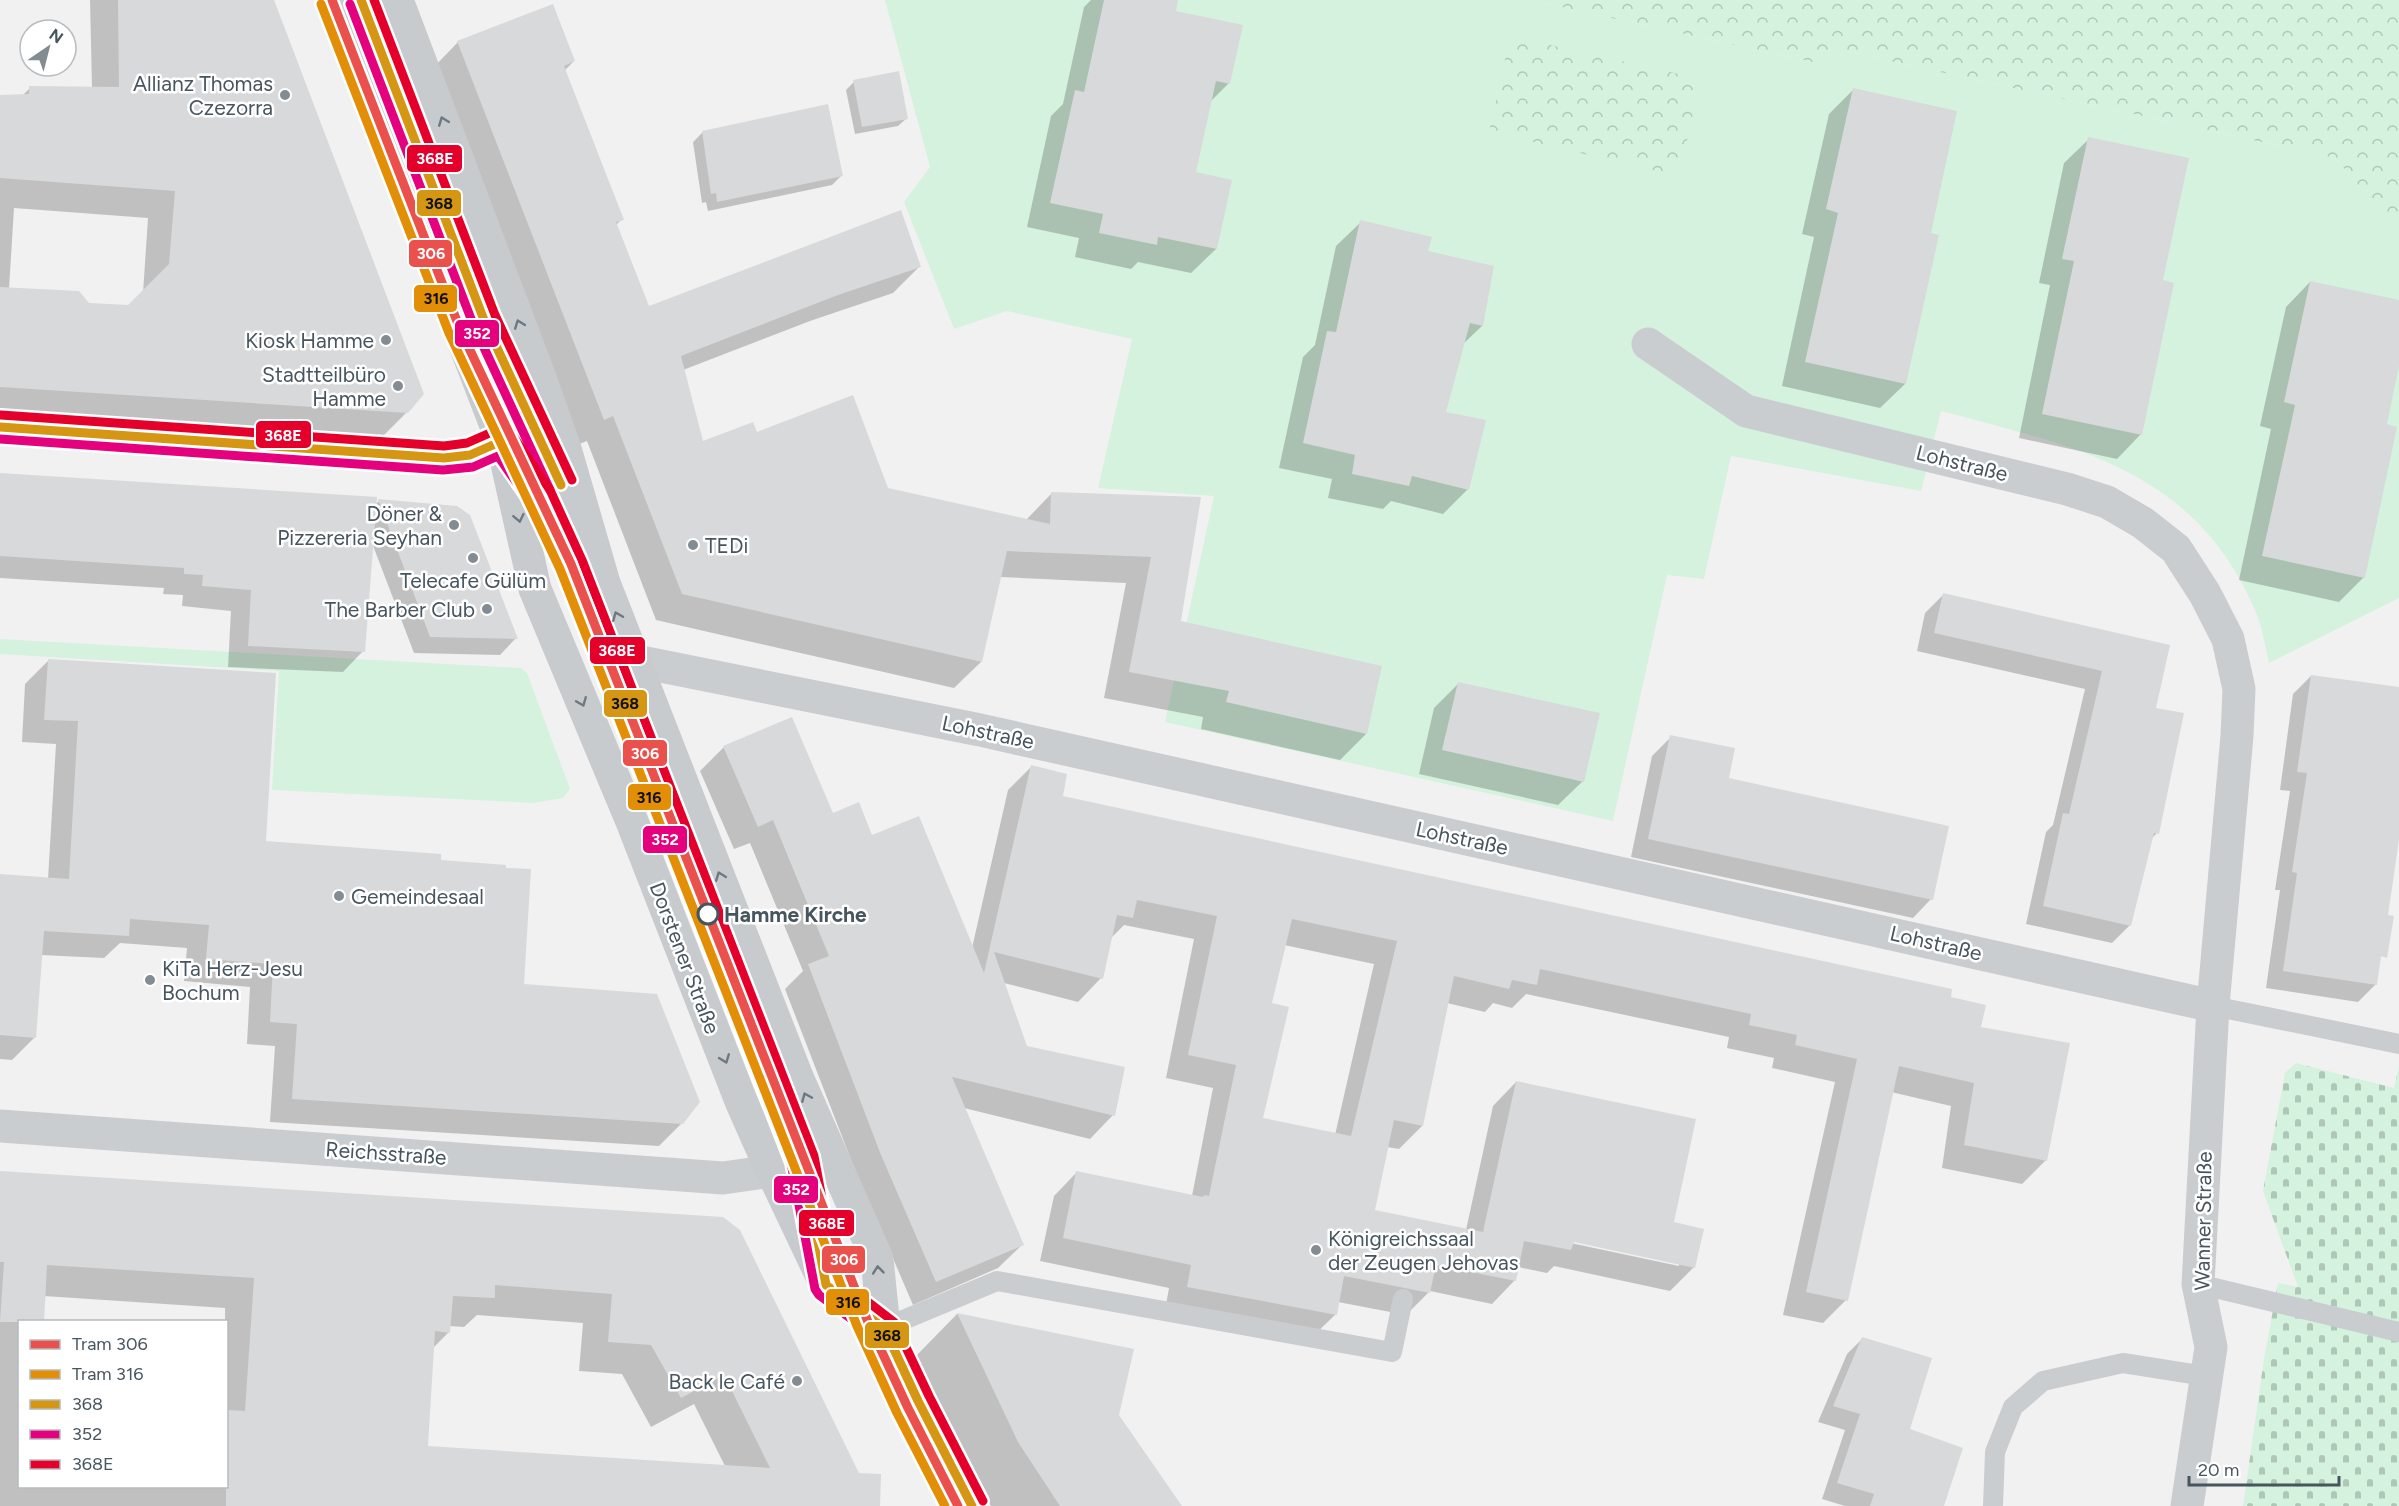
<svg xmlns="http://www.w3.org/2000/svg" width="2399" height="1506" viewBox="0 0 2399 1506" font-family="Figtree,sans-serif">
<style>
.grass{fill:#d5f2de}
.forest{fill:url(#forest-crowns)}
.cemetery{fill:url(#cemetery-stones)}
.shadow{fill:#0003;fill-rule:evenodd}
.building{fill:#d8d9da;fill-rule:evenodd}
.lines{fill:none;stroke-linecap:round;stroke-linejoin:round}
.lane{stroke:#cacdd0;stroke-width:20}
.street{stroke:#cacdd0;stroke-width:33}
.primary{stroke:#c7cbce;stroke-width:33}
.bus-1-casing{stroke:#fff;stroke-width:14}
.bus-2-casing{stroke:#fff;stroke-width:14}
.bus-3-casing{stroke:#fff;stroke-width:14}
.bus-1{stroke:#d49613;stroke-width:9}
.bus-2{stroke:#e5007d;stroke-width:9}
.bus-3{stroke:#e4002b;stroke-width:9}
.tram-1-casing{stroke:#fff;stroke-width:14}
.tram-2-casing{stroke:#fff;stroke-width:14}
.tram-1{stroke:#ea504c;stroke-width:9}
.tram-2{stroke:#e28e07;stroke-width:9}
.oneway{stroke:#6d7880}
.poi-dot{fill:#838c92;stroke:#fff;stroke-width:2}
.stop-dot{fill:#fff;stroke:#47555f;stroke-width:3}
.labels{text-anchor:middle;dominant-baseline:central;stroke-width:5;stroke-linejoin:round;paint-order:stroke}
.poi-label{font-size:21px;fill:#47555f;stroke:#fff;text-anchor:end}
.street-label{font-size:21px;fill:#47555f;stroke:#fff}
.stop-label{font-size:21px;font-weight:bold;fill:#47555f;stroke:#fff;text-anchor:start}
.line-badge{stroke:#fff;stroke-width:2}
.badge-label{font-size:16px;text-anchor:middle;font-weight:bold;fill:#fff}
.pale-badge-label{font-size:16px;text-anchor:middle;font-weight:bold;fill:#111}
</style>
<defs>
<pattern id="forest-crowns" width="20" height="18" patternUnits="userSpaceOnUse" patternTransform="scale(1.5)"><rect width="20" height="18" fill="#d5f2de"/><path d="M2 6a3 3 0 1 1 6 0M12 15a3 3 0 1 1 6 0" fill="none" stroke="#afc7b7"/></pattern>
<pattern id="cemetery-stones" width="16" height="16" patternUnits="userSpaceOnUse" patternTransform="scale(1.5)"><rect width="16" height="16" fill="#d5f2de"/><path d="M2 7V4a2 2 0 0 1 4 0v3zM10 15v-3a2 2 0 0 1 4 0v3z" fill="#afc7b7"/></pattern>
</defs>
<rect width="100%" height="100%" fill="#f2f1f1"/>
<path class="grass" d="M885 0H1530L1826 65 1844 51 2335 158 2399 233V598L2269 663C2265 646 2262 626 2255 610 2194 469 2076 447 1941 411L1921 491 1731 456 1704 579 1667 575 1613 821 1165 722 1214 496 1098 488 1132 339 1007 311 954 329 904 202 930 167Z
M0 639 521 668 527 673 570 789 563 798 534 803 272 790 279 671 0 654Z"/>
<path class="forest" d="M1530 0H2399V233L2335 158 1844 51 1826 65Z
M1510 36 1701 79 1679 176 1489 132Z"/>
<path class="cemetery" d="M2296 1063 2394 1088 2399 1066V1506H2243L2264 1359 2278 1283 2298 1287 2263 1191 2285 1073Z"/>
<path class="shadow" d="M90 0H273L407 412 379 440 0 415V96H22L30 88H92ZM14 208 148 218 143 293 128 307 88 304 9 289Z
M1091 0H1177L1174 12 1229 83 1210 102 1194 173 1230 181 1216 249 1191 273 1138 262 1131 269 1075 257 1079 238 1027 227 1051 116 1063 104 1084 7Z
M458 42 574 61 564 71 622 219 616 225 648 308 919 267 893 293 810 321 683 370 702 443 756 433 887 489 1026 520 1052 493 1200 499 1180 623 1366 734 1340 760 1201 729 1203 717 1104 698 1126 583 1000 577 981 662 954 688 656 620 587 441 577 445 432 69Z
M854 82 907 118 898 126 855 134 846 90Z
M1853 90 1929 234 1905 384 1880 408 1782 386 1814 237 1802 234 1829 114Z
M703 132 842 175 832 185 708 211 706 202 702 203 693 142Z
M2089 139 2161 281 2141 434 2117 459 2019 438 2050 285 2039 283 2064 163Z
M1361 222 1426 253 1492 267 1482 326 1462 345 1444 413 1468 489 1443 514 1391 501 1383 509 1328 498 1332 479 1279 468 1303 357 1315 345 1336 246Z
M2310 282 2399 301V358L2385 426 2364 577 2339 602 2239 580 2271 429 2260 426 2286 307Z
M0 474 375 505 379 501 516 638 500 655 414 653 372 543 363 651 343 672 228 667 231 611 182 606 183 595 163 594 164 588 0 578Z
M1943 595 2168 646 2154 709 2157 833 2151 839 2130 925 2112 943 2026 924 2046 832 2053 825 2085 689 1917 651 1925 613Z
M48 661 265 842 439 862 523 986 682 1123 659 1146 270 1122 275 1046 247 1044 250 987 184 981 187 948 120 943 104 958 40 955 35 1037 12 1060 0 1059V876L48 879 56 744 22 742 25 684Z
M2311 676 2399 689V829L2376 984 2358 1002 2266 988 2280 890H2275L2290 791 2280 790 2293 694Z
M1458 684 1583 781 1558 805 1419 774 1434 708Z
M791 719 832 815 871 837 972 948 1008 790 1031 767 1061 797 1949 998 1980 1028 2046 1160 2022 1184 1942 1168 1951 1106 1891 1092 1846 1300 1823 1323 1783 1315 1835 1082 1772 1068 1774 1058 1727 1048 1729 1037 1526 994 1512 1008 1493 1003 1485 1012 1447 1003 1422 1126 1399 1149 1387 1147 1373 1211 1466 1230 1493 1106 1516 1082 1673 1223 1694 1267 1670 1291 1554 1266 1547 1273 1518 1267 1515 1280 1492 1304 1430 1291 1406 1315 1338 1302 1336 1314 1312 1337 1165 1310 1169 1288 1040 1261 1054 1196 1077 1172 1192 1196 1213 1088 1166 1078 1194 939 1124 925 1110 939 1101 978 1078 1002 1004 983 1026 1047 1113 1115 1090 1139 964 1108 1022 1245 998 1268 913 1305 855 1170 785 989 803 971 750 843 734 849 700 771 723 748ZM1284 945 1374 964 1335 1135 1261 1119 1270 1004ZM1567 1239 1679 1263V1266L1566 1242Z
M1671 737 1727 779 1931 899 1913 918 1631 857 1652 756Z
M0 1172 722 1219 874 1506H0ZM44 1296 225 1308 226 1486H20V1322ZM477 1315 583 1323 579 1371 622 1374 651 1427 694 1404 725 1466 426 1447 433 1348 449 1332V1326L464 1327Z
M957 1314 1132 1350 1117 1416 1180 1506H991L977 1484 916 1356Z
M1863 1338 1908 1430 1943 1506H1845L1822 1499 1845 1430 1818 1422 1847 1354Z"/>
<path class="building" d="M118 0H274L424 394 408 413 0 387V287L79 291 89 303 128 305 169 264 175 191 0 178V95L29 94V86L119 87Z
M1104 0H1178L1176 11 1243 25 1230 84 1216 81 1196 172 1232 180 1217 249 1158 237 1157 245 1099 233 1103 214 1050 203 1075 90 1084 92Z
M553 4 575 61 564 66 624 220 616 222 649 306 901 210 921 267 838 295 681 356 703 441 753 422 757 432 853 395 888 488 1050 524 1051 492 1201 497 1181 621 1382 666 1367 734 1226 702 1229 691 1129 672 1151 557 1007 551 982 662 682 594 613 416 604 420 457 41Z
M899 71 908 119 862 127 853 80Z
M1853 88 1957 111 1931 233 1939 235 1906 384 1805 362 1838 213 1826 209Z
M828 104 843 176 717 202 716 193 711 194 702 131Z
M2088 137 2189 158 2163 280 2174 283 2142 435 2042 414 2074 261 2062 259Z
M1360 220 1432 237 1428 251 1494 266 1483 326 1470 323 1446 412 1486 420 1469 490 1412 476 1409 486 1352 474 1355 455 1303 443 1327 331 1336 332Z
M2310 281 2399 300V366L2387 424 2397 427 2365 578 2262 556 2295 405 2284 402Z
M0 473 377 497 365 652 248 646 251 590 202 586 203 575 184 574V568L0 556Z
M378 499 457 506 470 515 518 639 430 637Z
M1943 593 2170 645 2156 708 2184 713 2159 834 2154 833 2131 926 2043 906 2063 813 2069 814 2102 671 1934 633Z
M48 659 276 673 266 841 441 854V860L506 865V868L531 869 524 984 657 994 700 1102 683 1124 292 1099 297 1024 270 1022 273 964 206 959 209 925 130 919 129 936 44 931 36 1038 0 1035V874L69 879 78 721 44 720Z
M2311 675 2399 687V840L2388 915 2394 916 2387 958 2381 956 2377 985 2283 971 2297 873 2292 872 2307 773 2297 772Z
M1458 682 1600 713 1584 782 1442 750Z
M792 717 833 813 859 802 872 835 919 816 984 973 1031 765 1067 774 1063 796 1952 989 1951 997 1986 1005 1981 1027 2070 1043 2047 1161 1964 1145 1974 1083 1899 1066 1848 1301 1806 1292 1857 1059 1795 1045 1797 1035 1749 1025 1751 1014 1540 969 1537 985 1512 980 1509 989 1454 976 1423 1126 1394 1120 1375 1210 1483 1232 1516 1081 1696 1119 1674 1222 1704 1229 1695 1268 1574 1242 1571 1250 1524 1241 1516 1281 1436 1265 1430 1293 1344 1276 1337 1315 1187 1287 1191 1265 1063 1238 1076 1171 1203 1197 1204 1195 1209 1196 1236 1065 1188 1055 1217 916 1137 900 1133 918 1117 915 1103 979 994 952 1027 1046 1125 1067 1115 1116 952 1077 1024 1245 936 1282 881 1155 808 964 829 956 773 820 758 827 723 746ZM1292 919 1397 941 1351 1136 1263 1118 1289 1007 1272 1003Z
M1670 735 1735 748 1729 778 1949 826 1933 900 1648 839Z
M0 1171 723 1217 740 1230 859 1473 881 1474 880 1506H226V1410L245 1411 254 1278 47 1265 44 1322H0L4 1262H0ZM495 1285 612 1294 608 1342 651 1345 681 1398 724 1375 770 1468 428 1446 435 1331 450 1333 453 1296 495 1298Z
M957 1313 1134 1349 1119 1415 1182 1506H1060L1018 1442Z
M1862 1337 1932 1358 1910 1429 1963 1448 1944 1506H1870L1874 1494 1837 1483 1860 1414 1833 1406Z"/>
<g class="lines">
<path class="lane" d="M361 0 484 320 565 495
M512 455 540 496 571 564 708 914 803 1160 819 1247
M2213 1006 2399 1044
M2198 1284 2399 1332
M884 1328 997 1281 1392 1352 1403 1299
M1993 1506 1995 1452 2013 1407 2043 1381 2123 1363 2205 1376"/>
<path class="street" d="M0 427 444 458 470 455 502 441
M636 661 980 730 2213 1006 2237 736 2239 689 2228 639 2205 594 2176 549 2143 523 2107 502 2067 489 1746 411 1648 344
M0 1126 723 1178 772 1171
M2187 1506 2211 1347 2198 1284 2213 1006"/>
<path class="primary" d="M332 0 502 441 535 589 633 824 741 1101 772 1171 826 1285 884 1328
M397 0 540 378 566 452 604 583 797 1077 877 1259 884 1328 918 1401 972 1506
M502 441 526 411 540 378
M772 1171 828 1151"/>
<g class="bus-1-casing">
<path id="bus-1" d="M361 0 484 320 561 485
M0 427 444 458 470 455 502 441 540 496 571 564 803 1160 826 1285 884 1328 918 1401 972 1506"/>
</g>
<g class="bus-2-casing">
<path id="bus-2" d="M350 4 473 324 550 490
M0 439 443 470 473 467 498 456 530 502 560 569 791 1163 815 1289 819 1295 874 1336 907 1406 959 1506"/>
</g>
<g class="bus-3-casing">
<path id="bus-3" d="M374 0 495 315 572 480
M1 415 444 446 467 443 499 429H505L511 433 550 490 582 560 814 1156 837 1278 894 1322 929 1396 983 1501"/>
</g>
<use href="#bus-1" class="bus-1"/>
<use href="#bus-2" class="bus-2"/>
<use href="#bus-3" class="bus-3"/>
<g class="tram-1-casing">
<path id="tram-1" d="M332 0 460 329 571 564 868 1322 908 1408 958 1506"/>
</g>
<g class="tram-2-casing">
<path id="tram-2" d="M321 4 449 333 560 569 857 1326 897 1413 945 1506"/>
</g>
<use href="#tram-1" class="tram-1"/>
<use href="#tram-2" class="tram-2"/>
</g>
<defs><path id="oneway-chevron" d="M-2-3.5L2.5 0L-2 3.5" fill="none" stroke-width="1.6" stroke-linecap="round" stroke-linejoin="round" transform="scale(1.5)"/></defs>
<g class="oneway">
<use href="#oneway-chevron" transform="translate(443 121) rotate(-111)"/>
<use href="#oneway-chevron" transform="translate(519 324) rotate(-111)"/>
<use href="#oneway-chevron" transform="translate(519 518) rotate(78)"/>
<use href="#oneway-chevron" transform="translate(617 616) rotate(-112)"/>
<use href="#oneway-chevron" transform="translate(582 702) rotate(68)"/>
<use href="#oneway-chevron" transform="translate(720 876) rotate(-111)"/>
<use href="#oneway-chevron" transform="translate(725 1059) rotate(69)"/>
<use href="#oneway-chevron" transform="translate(806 1097) rotate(-113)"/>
<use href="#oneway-chevron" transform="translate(878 1270) rotate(-96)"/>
</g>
<g class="poi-dot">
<circle cx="285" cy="95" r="6"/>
<circle cx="386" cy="340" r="6"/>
<circle cx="398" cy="386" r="6"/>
<circle cx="454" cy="525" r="6"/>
<circle cx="693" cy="545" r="6"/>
<circle cx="473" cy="558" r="6"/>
<circle cx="487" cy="609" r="6"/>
<circle cx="339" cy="896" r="6"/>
<circle cx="150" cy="980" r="6"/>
<circle cx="1316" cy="1250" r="6"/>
<circle cx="797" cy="1381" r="6"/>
</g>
<circle class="stop-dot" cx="708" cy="914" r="10"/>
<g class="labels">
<g class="poi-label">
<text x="273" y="83">Allianz Thomas<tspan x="273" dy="24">Czezorra</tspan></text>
<text x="374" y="340">Kiosk Hamme</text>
<text x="386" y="374">Stadtteilbüro<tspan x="386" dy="24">Hamme</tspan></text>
<text x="442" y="513">Döner &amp;<tspan x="442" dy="24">Pizzereria Seyhan</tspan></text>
<text x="705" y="545" text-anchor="start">TEDi</text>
<text x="473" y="580" text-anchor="middle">Telecafe Gülüm</text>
<text x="475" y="609">The Barber Club</text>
<text x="351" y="896" text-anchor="start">Gemeindesaal</text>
<text x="162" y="968" text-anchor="start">KiTa Herz-Jesu<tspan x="162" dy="24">Bochum</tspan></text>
<text x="1328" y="1238" text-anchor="start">Königreichssaal<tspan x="1328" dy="24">der Zeugen Jehovas</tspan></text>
<text x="785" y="1381">Back le Café</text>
</g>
<g class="street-label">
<text transform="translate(1962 463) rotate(14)">Lohstraße</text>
<text transform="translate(988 732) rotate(12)">Lohstraße</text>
<text transform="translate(1462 838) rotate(12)">Lohstraße</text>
<text transform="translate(1936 943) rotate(13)">Lohstraße</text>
<text transform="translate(685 958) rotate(69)">Dorstener Straße</text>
<text transform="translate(386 1153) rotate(4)">Reichsstraße</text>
<text transform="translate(2203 1221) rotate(-89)">Wanner Straße</text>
</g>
<g class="stop-label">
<text x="724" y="914">Hamme Kirche</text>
</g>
</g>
<g class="line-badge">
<rect x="406" y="144" width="57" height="29" rx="6" fill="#e4002b"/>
<rect x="416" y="189" width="46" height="28" rx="6" fill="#d49613"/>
<rect x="408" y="239" width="45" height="29" rx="6" fill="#ea504c"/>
<rect x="413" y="284" width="45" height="29" rx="6" fill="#e28e07"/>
<rect x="454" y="319" width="46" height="29" rx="6" fill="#e5007d"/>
<rect x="255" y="420" width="57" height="29" rx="6" fill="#e4002b"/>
<rect x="589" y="636" width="57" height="29" rx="6" fill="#e4002b"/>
<rect x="603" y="689" width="45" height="29" rx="6" fill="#d49613"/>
<rect x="622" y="739" width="46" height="28" rx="6" fill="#ea504c"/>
<rect x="627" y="783" width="45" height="28" rx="6" fill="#e28e07"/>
<rect x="642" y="825" width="46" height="29" rx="6" fill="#e5007d"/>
<rect x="773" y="1175" width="46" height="29" rx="6" fill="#e5007d"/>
<rect x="798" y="1209" width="57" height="28" rx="6" fill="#e4002b"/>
<rect x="821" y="1245" width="45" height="29" rx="6" fill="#ea504c"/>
<rect x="825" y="1288" width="45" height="28" rx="6" fill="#e28e07"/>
<rect x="864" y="1321" width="46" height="28" rx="6" fill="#d49613"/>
</g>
<g class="badge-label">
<text x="435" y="164">368E</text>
<text x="431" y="259">306</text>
<text x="477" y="339">352</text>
<text x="283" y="441">368E</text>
<text x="617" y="656">368E</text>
<text x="645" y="759">306</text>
<text x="665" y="845">352</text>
<text x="796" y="1195">352</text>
<text x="827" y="1229">368E</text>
<text x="844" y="1265">306</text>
</g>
<g class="pale-badge-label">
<text x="439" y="209">368</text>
<text x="436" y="304">316</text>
<text x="625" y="709">368</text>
<text x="649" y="803">316</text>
<text x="848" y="1308">316</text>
<text x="887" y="1341">368</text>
</g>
<rect x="18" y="1320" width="210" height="168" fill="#ffffff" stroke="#b5bbbf" stroke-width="1.5"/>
<rect x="30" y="1340" width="30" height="9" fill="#ea504c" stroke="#b5bbbf" stroke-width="1.5"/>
<text x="72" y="1350" font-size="18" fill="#47555f">Tram 306</text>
<rect x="30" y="1370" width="30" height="9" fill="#e28e07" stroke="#b5bbbf" stroke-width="1.5"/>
<text x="72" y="1380" font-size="18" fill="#47555f">Tram 316</text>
<rect x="30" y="1400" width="30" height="9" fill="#d49613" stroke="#b5bbbf" stroke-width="1.5"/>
<text x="72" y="1410" font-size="18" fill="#47555f">368</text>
<rect x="30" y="1430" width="30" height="9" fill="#e5007d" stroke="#b5bbbf" stroke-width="1.5"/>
<text x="72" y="1440" font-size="18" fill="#47555f">352</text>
<rect x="30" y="1460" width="30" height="9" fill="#e4002b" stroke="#b5bbbf" stroke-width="1.5"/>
<text x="72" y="1470" font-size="18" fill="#47555f">368E</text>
<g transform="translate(48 48) rotate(35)"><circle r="28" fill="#ffffff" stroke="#b5bbbf" stroke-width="1.5"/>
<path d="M0-4.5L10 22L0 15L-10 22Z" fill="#838c92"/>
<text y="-9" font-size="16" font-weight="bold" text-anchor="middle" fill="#47555f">N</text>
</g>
<path d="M2189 1476v9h150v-9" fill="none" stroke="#47555f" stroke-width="3"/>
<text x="2198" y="1476" font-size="18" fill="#47555f" stroke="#ffffff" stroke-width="4.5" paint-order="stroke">20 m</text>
</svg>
